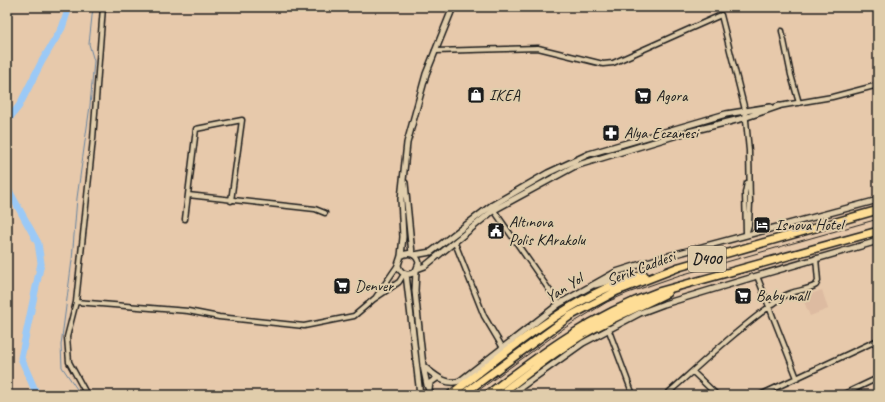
<svg xmlns="http://www.w3.org/2000/svg" width="885" height="402" viewBox="0 0 885 402" font-family="Caveat,sans-serif">
<style>
.built{fill:#ddbba1}
.lines{fill:none;stroke-linecap:round;stroke-linejoin:round}
.stream{stroke:#68849f;stroke-width:1}
.river{stroke:#9bc9f6;stroke-width:7}
.minor-casing{stroke:#1c1c1c;stroke-width:7}
.tertiary-casing{stroke:#1c1c1c;stroke-width:8}
.trunk-casing{stroke:#1c1c1c;stroke-width:10}
.minor{stroke:#e0cdab;stroke-width:4}
.tertiary{stroke:#e0cdab;stroke-width:5}
.trunk{stroke:#fedd96;stroke-width:7}
.tram{stroke:#1c1c1c;stroke-width:1}
.labels{text-anchor:middle;dominant-baseline:central;stroke-width:4;stroke-linejoin:round;paint-order:stroke}
.shield{fill:#e0cdab;stroke:#575147;stroke-width:1}
.shield-label{font-size:15px;font-weight:bold;fill:#1c1c1c}
.poi-label{font-size:16px;fill:#1c1c1c;stroke:#e0cdab;text-anchor:start}
.street-label{font-size:16px;fill:#1c1c1c;stroke:#e0cdab}
</style>
<rect width="100%" height="100%" fill="#e7c9ab"/>
<filter id="ink" filterUnits="userSpaceOnUse"><feTurbulence type="fractalNoise" baseFrequency=".025" numOctaves="2"/><feDisplacementMap in="SourceGraphic" scale="8" xChannelSelector="R" yChannelSelector="G"/><feConvolveMatrix kernelMatrix="1 2 1 2 8 2 1 2 1" color-interpolation-filters="sRGB"/></filter>
<g filter="url(#ink)">
<path class="built" d="M822 290 828 309 810 316 802 297Z"/>
<g class="lines">
<path class="stream" d="M81 395 62 367 61 345 72 260 77 198 90 106 94 61 89 44 93 7"/>
<path class="river" d="M7 121 19 106 42 61 62 28 69 7
M7 187 38 243 41 263 21 358 37 395"/>
<g class="minor-casing">
<path id="minor" d="M782 31 791 75 799 103
M435 51 538 48 603 64 613 63 721 15 745 110 749 151 750 203 749 225 746 235
M779 106 832 97 878 85
M188 195 315 209 325 213
M493 209 559 304
M185 219 196 129 242 120 231 201
M746 233 745 193 747 183
M455 243 484 316 503 348
M757 276 797 378
M376 297 398 265
M76 302 188 311 219 317 304 326 354 316 374 299 399 282 404 274
M608 328 633 395
M693 372 717 395
M87 395 69 362 67 337 76 302 93 139 103 7
M666 395C704 361 742 325 784 296 794 290 807 291 816 285L818 281 816 258
M760 395 878 340
M842 395 878 378"/>
</g>
<g class="tertiary-casing">
<path id="tertiary" d="M405 183 412 254
M414 255 431 252 491 206 548 173 589 154 726 114 770 107
M401 256C409 251 417 254 419 263L416 271 415 291 423 366 427 385 431 395
M417 269 425 266 494 210 575 166 684 133 744 118 779 106
M416 271C408 277 400 274 398 265L401 256 403 237 401 199 407 143 426 74 453 7
M406 274 420 395
M595 285 612 280 624 279
M423 366C435 375 445 386 460 381L559 304 616 272 657 259 878 200
M429 389 430 383 437 378
M510 395 583 343 640 313 664 304 757 276 878 241"/>
</g>
<g class="trunk-casing">
<path id="trunk" d="M450 395C507 352 575 292 644 275
M462 395 570 316 617 291 679 267 878 210
M487 395C543 352 591 316 658 292L878 231
M499 395C527 374 554 352 584 334 611 318 640 307 667 293"/>
</g>
<use href="#minor" class="minor"/>
<use href="#tertiary" class="tertiary"/>
<use href="#trunk" class="trunk"/>
<path class="tram" d="M472 395 563 329 607 302 628 293 677 276 878 219"/>
</g>
</g>
<defs>
<g id="shop-square" transform="scale(0.9)"><rect x="-9" y="-9" width="18" height="18" rx="4" fill="#1c1c1c" stroke="#e0cdab"/><path d="M-5-2.5h2.3a2.7 3.5 0 0 1 5.4 0H5L5.5 6h-11ZM-1.5-2.5h3a1.5 2.3 0 0 0-3 0Z" fill="#fff"/></g>
<g id="supermarket-square" transform="scale(0.9)"><rect x="-9" y="-9" width="18" height="18" rx="4" fill="#1c1c1c" stroke="#e0cdab"/><path d="M-6-5.5h2.5l.6 2H6L4.5 2H-2.5L-4.4-4H-6ZM-1.5 3.2a1.3 1.3 0 1 0 .1 0ZM3 3.2a1.3 1.3 0 1 0 .1 0Z" fill="#fff"/></g>
<g id="pharmacy-square" transform="scale(0.9)"><rect x="-9" y="-9" width="18" height="18" rx="4" fill="#1c1c1c" stroke="#e0cdab"/><path d="M-2-6h4v4h4v4h-4v4h-4v-4h-4v-4h4Z" fill="#fff"/></g>
<g id="hotel-square" transform="scale(0.9)"><rect x="-9" y="-9" width="18" height="18" rx="4" fill="#1c1c1c" stroke="#e0cdab"/><path d="M-6-4.5h1.5V1H6V5H4.5V3h-9V5H-6ZM-4 0a1.8 1.8 0 1 1 3.6 0ZM.5 0V-2.5h3Q6-2.5 6 0Z" fill="#fff"/></g>
<g id="civic-square" transform="scale(0.9)"><rect x="-9" y="-9" width="18" height="18" rx="4" fill="#1c1c1c" stroke="#e0cdab"/><path d="M-.6-6.5H3V-4.5H.6V-3L4-1V1h2V6H-6V1h2V-1L-.6-3ZM-1.2 2.5V6h2.4V2.5Z" fill="#fff"/></g>
</defs>
<g fill-rule="evenodd">
<use href="#shop-square" x="476" y="95"/>
<use href="#supermarket-square" x="643" y="96"/>
<use href="#pharmacy-square" x="611" y="133"/>
<use href="#hotel-square" x="762" y="225"/>
<use href="#civic-square" x="496" y="231"/>
<use href="#supermarket-square" x="342" y="286"/>
<use href="#supermarket-square" x="743" y="296"/>
</g>
<g class="labels">
<rect class="shield" x="688" y="246" width="38" height="26" rx="3"/>
<g class="shield-label">
<text x="707" y="259">D400</text>
</g>
<g class="poi-label">
<text x="489" y="95">IKEA</text>
<text x="656" y="96">Agora</text>
<text x="624" y="133">Alya Eczanesi</text>
<text x="509" y="222">Altınova<tspan x="509" dy="18">Polis KArakolu</tspan></text>
<text x="775" y="225">Isnova Hotel</text>
<text x="355" y="286">Denver</text>
<text x="756" y="296">Baby mall</text>
</g>
<g class="street-label">
<text transform="translate(641 268) rotate(-21)">Serik Caddesi</text>
<text transform="translate(564 288) rotate(-32)">Yan Yol</text>
</g>
</g>
<rect width="885" height="402" fill="none" stroke="#e0cdab" stroke-width="24"/>
<rect x="12" y="12" width="861" height="378" fill="none" stroke="#1c1c1c" stroke-width="1.5" filter="url(#ink)"/>
</svg>
